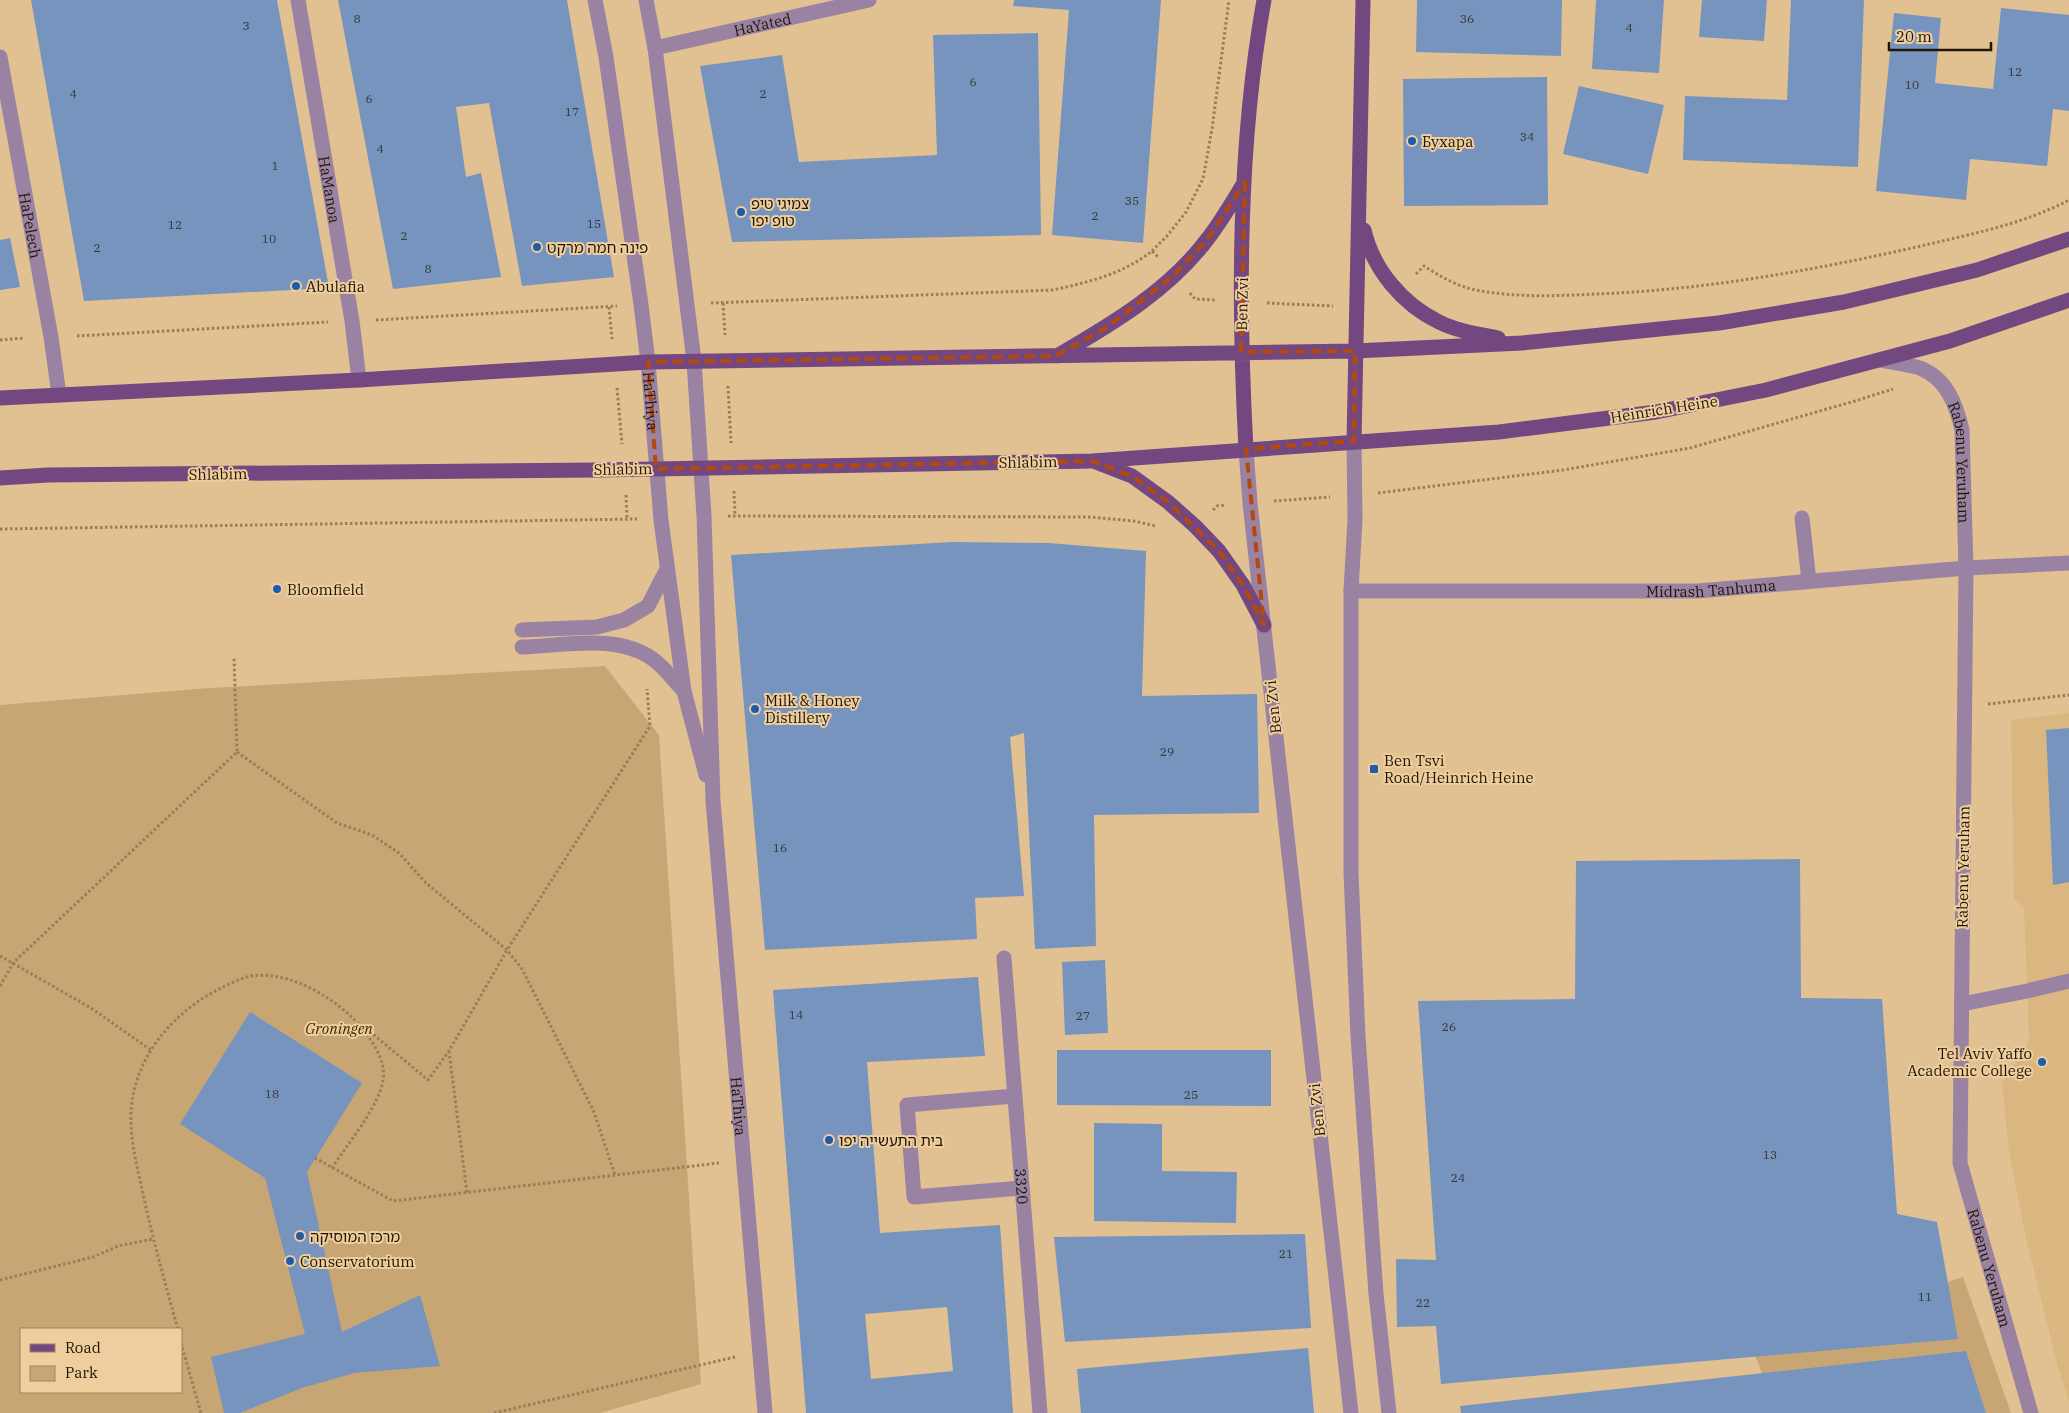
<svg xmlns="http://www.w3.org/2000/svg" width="2069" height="1413" viewBox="0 0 2069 1413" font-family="'IBM Plex Serif','Noto Sans Hebrew',serif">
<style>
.built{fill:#dab780}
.green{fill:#c7a674;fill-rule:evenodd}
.building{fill:#7794be;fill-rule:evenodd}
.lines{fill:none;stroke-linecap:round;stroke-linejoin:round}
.path{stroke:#967e5b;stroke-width:3;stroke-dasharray:2.5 2.5;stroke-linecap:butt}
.minor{stroke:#9a82a2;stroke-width:15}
.major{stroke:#734881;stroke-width:15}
.marked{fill:none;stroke:#b6480a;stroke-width:4;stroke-dasharray:10 6;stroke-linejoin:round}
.poi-dot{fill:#1f5bac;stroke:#eece9e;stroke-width:2}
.labels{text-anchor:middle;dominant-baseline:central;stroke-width:4;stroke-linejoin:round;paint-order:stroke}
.number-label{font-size:12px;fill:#363632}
.street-label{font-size:15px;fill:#211604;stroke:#eece9e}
.poi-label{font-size:15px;fill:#211604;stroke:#eece9e;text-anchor:start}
.park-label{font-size:15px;font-style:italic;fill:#3b2701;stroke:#eece9e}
</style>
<rect width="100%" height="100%" fill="#e1c192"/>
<path class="built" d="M2069 713V1401L2058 1367 2025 1234 2009 1151 2002 1083 2029 1041 2024 907 2014 900 2011 720Z"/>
<path class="green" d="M605 666 659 735 701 1384 600 1413H0V705L209 688ZM21 1329H181V1392H21Z
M1963 1277 2011 1413H1777L1752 1347Z"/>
<path class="building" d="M31 0H277L329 288 84 301Z
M338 0H567L614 277 522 286 489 103 456 107 466 177 481 173 501 277 393 289Z
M1014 0H1161L1143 243 1052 235 1069 10 1013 6Z
M1417 0H1562L1561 56 1416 52Z
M1596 0H1664L1659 73 1592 69Z
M1702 0H1767L1764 41 1699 37Z
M1791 0H1864L1858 167 1683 160 1685 96 1787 100Z
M2001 8 2069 15V111L2053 109 2047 166 1970 159 1966 200 1876 191 1894 13 1941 18 1935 83 1993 89Z
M1038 33 1041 235 732 242 700 66 782 55 799 162 937 155 933 35Z
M1547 77 1548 205 1404 206 1403 79Z
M1579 86 1664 105 1648 174 1563 154Z
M10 238 20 287 0 290V240Z
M952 542 1049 543 1146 551 1142 696 1257 694 1259 813 1094 815 1096 946 1035 949 1024 733 1010 737 1024 896 975 898 977 939 765 950 731 555Z
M2069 728V882L2053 885 2046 730Z
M1800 859 1801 998 1882 999 1897 1214 1937 1222 1958 1339 1441 1384 1436 1326 1397 1327 1396 1259 1436 1260 1418 1001 1575 999 1576 861Z
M1105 960 1108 1033 1065 1035 1062 962Z
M978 977 985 1056 867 1062 880 1233 1000 1225 1013 1413H806L773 990ZM947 1307 953 1371 871 1379 865 1314Z
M250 1012 362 1083 307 1172 342 1332 420 1295 440 1366 354 1373 302 1388 240 1413H224L211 1357 305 1334 265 1178 180 1124Z
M1057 1050H1271V1106L1057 1105Z
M1094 1123 1162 1124V1171L1237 1172 1236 1223 1094 1221Z
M1305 1234 1311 1328 1065 1342 1054 1237Z
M1308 1348 1314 1413H1081L1077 1369Z
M1966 1351 1986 1413H1461L1460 1406Z"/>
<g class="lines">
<path class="path" d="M1152 251 1167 236 1186 212 1203 179 1212 129 1229 0
M1416 274 1424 266C1438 275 1455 285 1471 289 1512 298 1555 296 1596 294 1705 290 1815 270 1921 246 1971 234 2024 224 2069 200
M1190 293 1195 299 1216 300
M711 303 1053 290C1089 282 1123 274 1152 251L1158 257
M723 303 725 335
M1267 303 1333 306
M609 307 612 339
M376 320 617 306
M77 336 328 322
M0 340 25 338
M728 386 731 443
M617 388 622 444
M734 491 735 516
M1378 493 1563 470 1690 448 1855 401 1893 389
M626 495 627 519
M1274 501 1330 497
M1213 510 1217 506 1225 505
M728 516 1089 517 1134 521 1156 526
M0 529 637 519
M1988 704 2069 695
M237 752 337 823 372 835 399 853 426 883 507 950 522 969 594 1112 615 1175
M0 956 91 1008 151 1050
M0 986 13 963 237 752 234 657
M362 1025 428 1080 449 1051 507 950 650 726 647 689
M449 1051 467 1193
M315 1158 393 1201 719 1163
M0 1280 93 1257 118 1246 153 1239
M178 1329C165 1284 153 1239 143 1194 137 1166 130 1140 131 1112 134 1056 175 1010 223 987 231 983 242 978 251 976 292 970 341 1001 365 1032 375 1046 386 1062 383 1080 380 1105 346 1146 332 1168
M181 1343 201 1413
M494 1413 735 1357"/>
<g class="minor">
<path id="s1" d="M298 0 352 321 359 380"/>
<path id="s2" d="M595 0 606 57 641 305 648 362 661 520 684 691 706 775"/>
<path id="s3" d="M646 0 655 48 694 361 704 516 713 801 765 1413"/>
<path id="s4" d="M655 48 869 0"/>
<path id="s5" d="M0 57 51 337 59 395"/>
<path id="s6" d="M1881 360C1893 363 1908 364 1920 368 1947 379 1956 404 1962 430L1966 568 1960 1163 2031 1413"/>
<path d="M1354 441 1355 519 1351 591V873L1358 1036 1376 1294 1389 1413"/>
<path d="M1246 449 1250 503 1351 1413"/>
<path d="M1802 518 1809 581"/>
<path id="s7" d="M1351 591H1698L1966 568 2069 563"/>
<path d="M522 630 597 627 624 620 648 606 667 569"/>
<path d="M522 647C564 646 618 633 654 660 665 668 674 681 684 691"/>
<path id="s8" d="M1004 958 1040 1413"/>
<path d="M1962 1004 2027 991 2069 981"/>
<path d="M1015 1096 907 1105 914 1197 1022 1188"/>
</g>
<path class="major" d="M1364 230C1373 269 1402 304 1439 322 1457 331 1478 334 1498 338
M1057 356C1112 324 1170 290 1209 237 1222 220 1233 201 1244 183
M0 398 359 380 648 362 1355 351 1522 343 1719 323 1844 302 1977 270 2069 239
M1354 441 1363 0
M1246 449C1238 302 1238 145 1264 0
M1096 462 1132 476 1168 502 1195 526 1219 551 1243 585 1264 625
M0 478 48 475 599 470 1092 461 1499 432 1656 412 1766 390 1950 341 2069 300"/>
</g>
<path class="marked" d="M1245 182 1241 352 1355 351 1354 441 1246 449 1264 625 1243 585 1219 551 1168 502 1132 476 1092 461 656 469 648 362 1055 356 1106 328 1174 275 1209 237Z"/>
<g class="poi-dot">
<circle cx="1412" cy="141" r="5"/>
<circle cx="741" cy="212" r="5"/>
<circle cx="537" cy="247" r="5"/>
<circle cx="296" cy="286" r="5"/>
<circle cx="277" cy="589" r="5"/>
<circle cx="755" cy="709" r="5"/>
<rect x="1369" y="764" width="10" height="10" rx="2.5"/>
<circle cx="2042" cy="1062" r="5"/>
<circle cx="829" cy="1140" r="5"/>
<circle cx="300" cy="1236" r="5"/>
<circle cx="290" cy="1261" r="5"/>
</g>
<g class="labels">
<g class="number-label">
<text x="357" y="18">8</text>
<text x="1467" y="18">36</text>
<text x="246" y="25">3</text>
<text x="1629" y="27">4</text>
<text x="2015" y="71">12</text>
<text x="973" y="81">6</text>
<text x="1912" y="84">10</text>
<text x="73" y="93">4</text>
<text x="763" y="93">2</text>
<text x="369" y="98">6</text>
<text x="572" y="111">17</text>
<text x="1527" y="136">34</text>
<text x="380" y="148">4</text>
<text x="275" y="165">1</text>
<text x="1132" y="200">35</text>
<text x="1095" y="215">2</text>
<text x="594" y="223">15</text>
<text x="175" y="224">12</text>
<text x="404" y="235">2</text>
<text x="269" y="238">10</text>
<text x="97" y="247">2</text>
<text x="428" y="268">8</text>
<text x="1167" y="751">29</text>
<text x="780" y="847">16</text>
<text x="796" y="1014">14</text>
<text x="1083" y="1015">27</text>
<text x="1449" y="1026">26</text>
<text x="272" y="1093">18</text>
<text x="1191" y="1094">25</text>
<text x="1770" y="1154">13</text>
<text x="1458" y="1177">24</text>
<text x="1286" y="1253">21</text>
<text x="1925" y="1296">11</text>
<text x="1423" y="1302">22</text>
</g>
<g class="street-label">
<text stroke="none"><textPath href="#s4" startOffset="110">HaYated</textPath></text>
<text stroke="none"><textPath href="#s1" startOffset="192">HaManoa</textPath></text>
<text stroke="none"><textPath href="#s5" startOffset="171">HaPelech</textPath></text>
<text transform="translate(1242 304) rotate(-89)">Ben Zvi</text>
<text stroke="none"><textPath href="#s2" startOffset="405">HaThiya</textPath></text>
<text transform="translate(1664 409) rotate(-9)">Heinrich Heine</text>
<text transform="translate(1028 462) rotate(-1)">Shlabim</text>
<text stroke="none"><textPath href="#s6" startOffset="150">Rabenu Yeruham</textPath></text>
<text transform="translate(623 469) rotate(-1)">Shlabim</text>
<text transform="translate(218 474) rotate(-1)">Shlabim</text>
<text stroke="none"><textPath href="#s7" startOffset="360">Midrash Tanhuma</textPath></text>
<text transform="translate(1273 707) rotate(-96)">Ben Zvi</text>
<text transform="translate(1963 867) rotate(-89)">Rabenu Yeruham</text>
<text stroke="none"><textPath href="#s3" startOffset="1111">HaThiya</textPath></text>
<text transform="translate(1317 1110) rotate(-96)">Ben Zvi</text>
<text stroke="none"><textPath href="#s8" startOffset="229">3320</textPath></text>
<text stroke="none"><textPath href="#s6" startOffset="960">Rabenu Yeruham</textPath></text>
</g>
<g class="poi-label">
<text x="1422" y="141">Бухара</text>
<text x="751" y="203">צמיגי טיפ<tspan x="751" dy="17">טופ יפו</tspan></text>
<text x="547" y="247">פינה חמה מרקט</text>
<text x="306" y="286">Abulafia</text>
<text x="287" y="589">Bloomfield</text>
<text x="765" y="700">Milk &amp; Honey<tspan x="765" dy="17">Distillery</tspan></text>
<text x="1384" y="760">Ben Tsvi<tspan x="1384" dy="17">Road/Heinrich Heine</tspan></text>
<text x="2032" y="1053" text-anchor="end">Tel Aviv Yaffo<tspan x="2032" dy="17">Academic College</tspan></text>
<text x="839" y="1140">בית התעשייה יפו</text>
<text x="310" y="1236">מרכז המוסיקה</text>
<text x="300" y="1261">Conservatorium</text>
</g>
<g class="park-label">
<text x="339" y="1028">Groningen</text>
</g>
</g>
<rect x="20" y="1328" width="162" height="65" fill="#eece9e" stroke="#9c8460"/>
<rect x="30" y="1344" width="25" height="8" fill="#734881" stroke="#9c8460"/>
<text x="65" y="1353" font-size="15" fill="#211604">Road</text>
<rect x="30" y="1366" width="25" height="15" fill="#c7a674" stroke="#9c8460"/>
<text x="65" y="1378" font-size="15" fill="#211604">Park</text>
<path d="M1889 42v8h102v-8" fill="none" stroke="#211604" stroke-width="2.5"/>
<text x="1896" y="42" font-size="15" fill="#211604" stroke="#eece9e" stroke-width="4" paint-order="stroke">20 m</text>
</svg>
